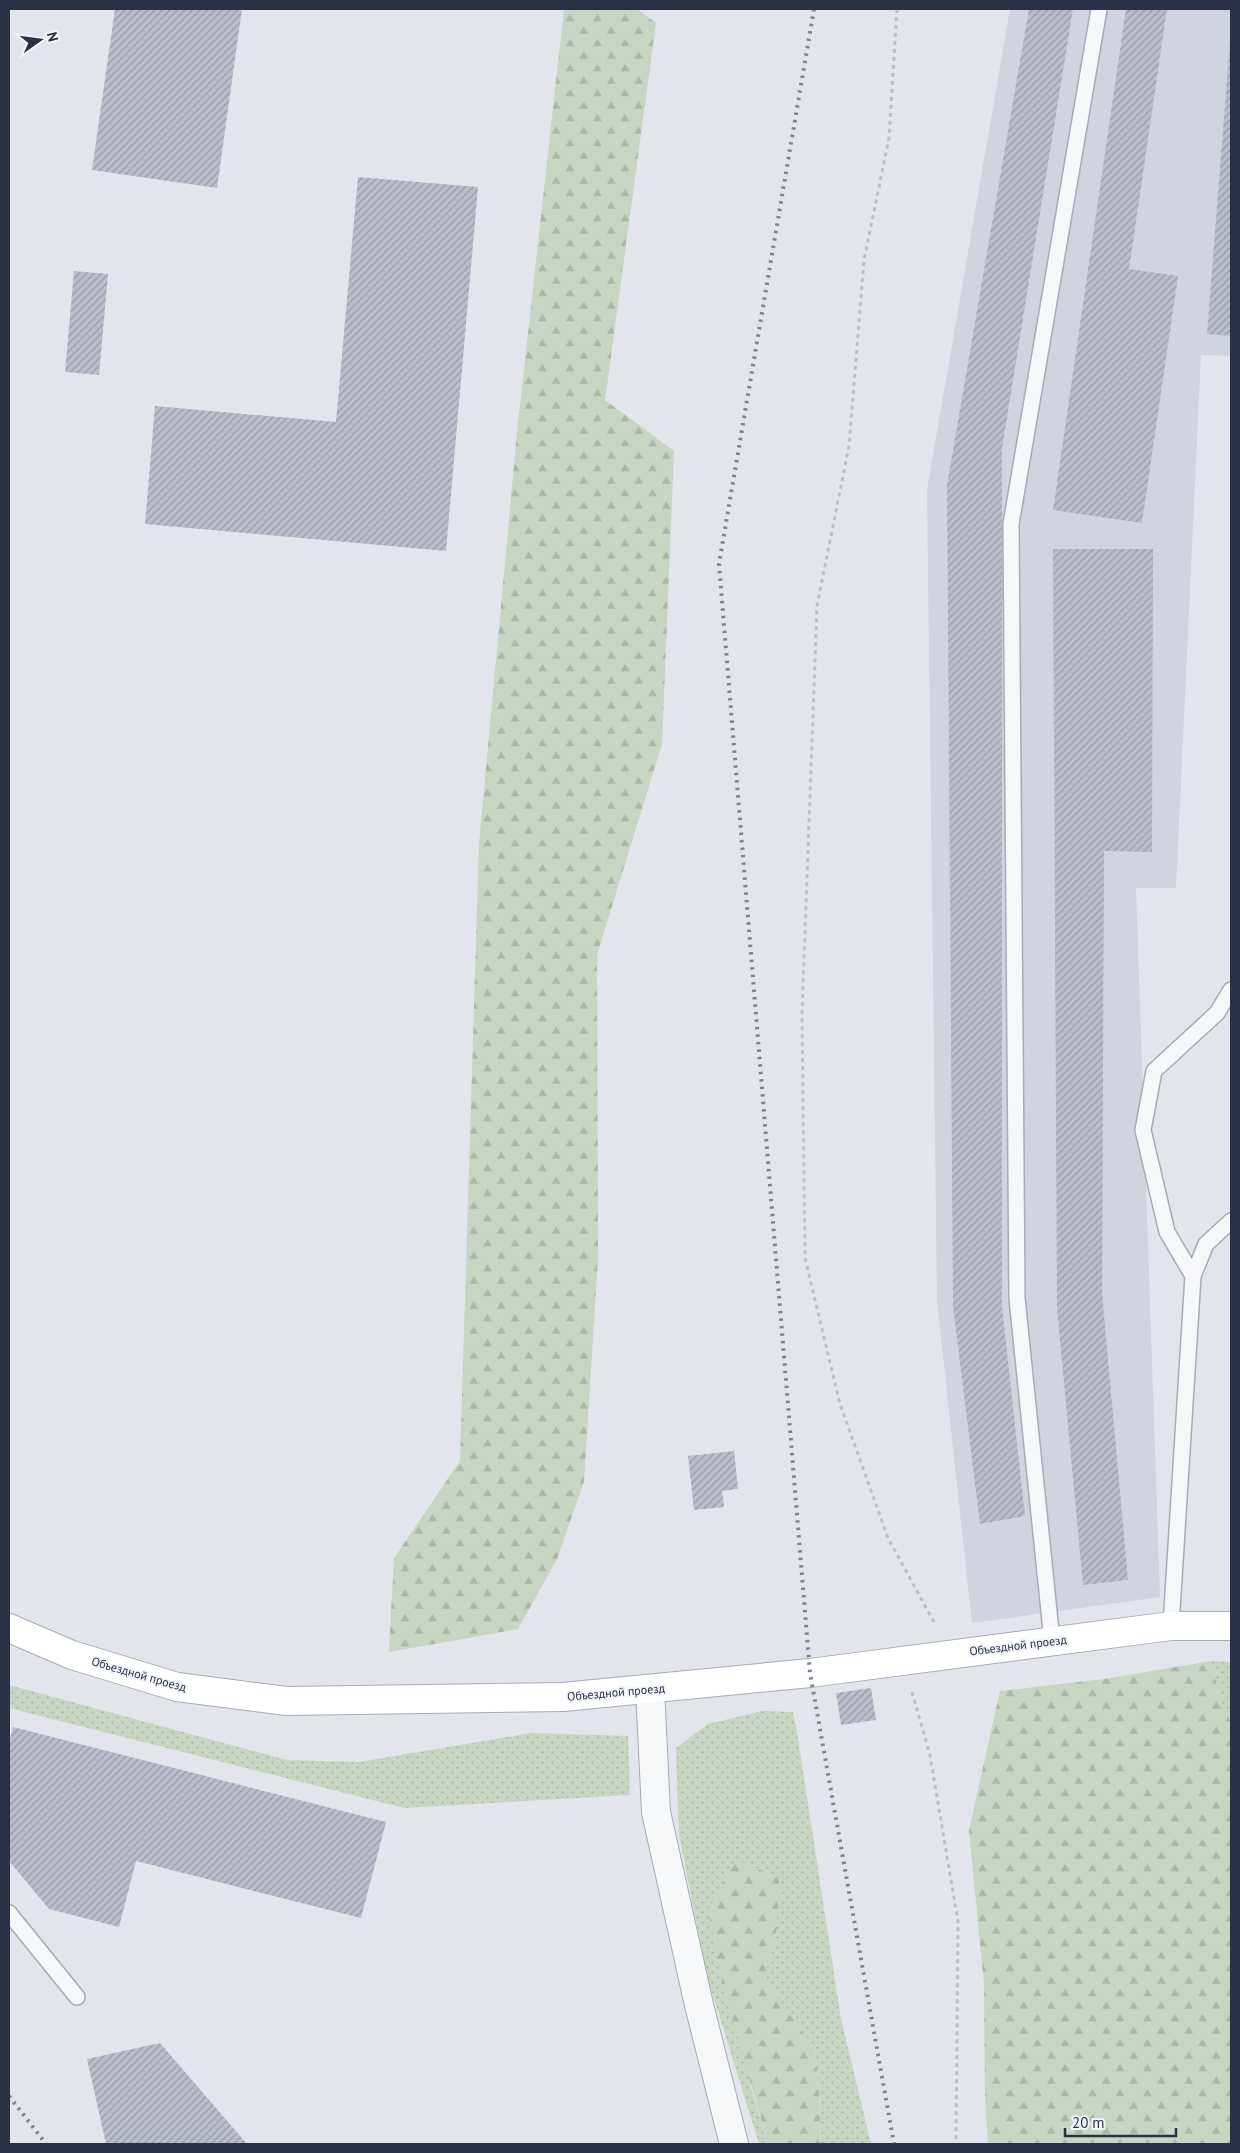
<svg xmlns="http://www.w3.org/2000/svg" width="1240" height="2153" viewBox="0 0 1240 2153" font-family="'PT Sans',sans-serif">
<style>
.built{fill:#d0d4de}
.grass{fill:url(#grass-dots)}
.forest{fill:url(#forest-firs)}
.building{fill:url(#building-hatch)}
.lines{fill:none;stroke-linecap:round;stroke-linejoin:round}
.service-casing{stroke:#a6abb7;stroke-width:18}
.minor-casing{stroke:#a6abb7;stroke-width:30}
.secondary-casing{stroke:#a6abb7;stroke-width:30}
.path{stroke:#bcc0c7;stroke-width:3;stroke-dasharray:4 4;stroke-linecap:butt}
.service{stroke:#f5f7f9;stroke-width:15}
.minor{stroke:#f5f7f9;stroke-width:28}
.secondary{stroke:#fff;stroke-width:28}
.rail{stroke:#7a8397;stroke-width:4;stroke-dasharray:2.5 5;stroke-linecap:butt}
.labels{text-anchor:middle;dominant-baseline:central;stroke-width:4;stroke-linejoin:round;paint-order:stroke}
.street-label{font-size:12px;fill:#283146;stroke:#f2f4f9}
</style>
<defs>
<pattern id="grass-dots" width="8" height="8" patternUnits="userSpaceOnUse" patternTransform="scale(1.25)"><rect width="8" height="8" fill="#c6d6c2"/><path d="M2 2h.1M6 6h.1" fill="none" stroke="#aab8a8" stroke-width="1.8" stroke-linecap="round"/></pattern>
<pattern id="forest-firs" width="22" height="20" patternUnits="userSpaceOnUse" patternTransform="scale(1.25)"><rect width="22" height="20" fill="#c6d6c2"/><path d="M5 1l3.5 6h-7zM16 11l3.5 6h-7z" fill="#aab8a8"/></pattern>
<pattern id="building-hatch" width="6" height="6" patternUnits="userSpaceOnUse" patternTransform="scale(1.25)"><rect width="6" height="6" fill="#b9beca"/><path d="M-1 1l2-2M0 6l6-6M5 7l2-2" fill="none" stroke="#969ba6"/></pattern>
</defs>
<rect width="100%" height="100%" fill="#e2e5ec"/>
<path class="built" d="M1010 9H1231V356L1201 355 1176 888H1136L1160 1597 972 1623 937 1301 927 490Z"/>
<path class="grass" d="M1211 1661 1231 1662V1722L1222 1705Z
M9 1685 287 1760 359 1762 531 1733 628 1736 630 1795 404 1808 9 1708Z
M762 1711 793 1712 797 1732 841 2019 871 2144H821L819 2091 815 2049 764 1979 777 1928 736 1859 751 2088 768 2144H759L707 1976 679 1835 676 1748 708 1724Z"/>
<path class="forest" d="M564 9H637L656 23 605 400 674 451 662 744 597 955 598 1258 584 1482 557 1559 518 1629 389 1652 394 1558 460 1461 479 844 517 433Z
M1211 1661 1222 1705 1231 1722V2144H988L985 2101 984 1985 969 1830 1000 1691 1104 1679Z
M736 1859 779 1878 777 1928 764 1979 815 2049 819 2091 821 2144H768L725 1993 708 1911Z"/>
<path class="building" d="M115 9H242L217 188 92 170Z
M1029 9H1073L1002 448V1307L1025 1516 980 1524 953 1306 947 485Z
M1126 9H1167L1129 269 1178 276 1142 523 1053 510Z
M1230 41H1231V336L1207 334Z
M358 177 478 187 446 551 145 524 155 406 336 422Z
M74 271 108 274 99 375 65 372Z
M1053 549H1153L1152 852 1104 851 1102 1293 1128 1580 1083 1585 1057 1308Z
M734 1451 738 1489 722 1491 724 1507 694 1510 688 1456Z
M871 1688 876 1720 841 1725 836 1693Z
M13 1727 386 1822 361 1918 136 1861 119 1927 49 1909 9 1861V1743Z
M160 2043 247 2144H106L87 2059Z"/>
<g class="lines">
<g class="service-casing">
<path id="service" d="M1193 1276 1167 1232 1143 1130 1154 1071 1217 1013 1231 990
M1171 1626 1193 1276 1206 1244 1231 1221
M1052 1641 1017 1298 1011 524 1099 9
M9 1913 77 1997"/>
</g>
<g class="minor-casing">
<path id="minor" d="M650 1689 656 1812 699 2005 734 2144"/>
</g>
<g class="secondary-casing">
<path id="secondary" d="M9 1628 72 1655 177 1687 287 1701 563 1697 810 1673 1171 1626H1231"/>
</g>
<path class="path" d="M897 9 889 138 864 260 849 446 817 606 802 1014 805 1258 840 1404 888 1538 935 1624
M912 1692 930 1755 958 1922 956 2144"/>
<use href="#service" class="service"/>
<use href="#minor" class="minor"/>
<use href="#secondary" class="secondary"/>
<path class="rail" d="M814 9 719 564 810 1673 894 2144
M9 2096 46 2144"/>
</g>
<g class="labels">
<g class="street-label">
<text transform="translate(1018 1645) rotate(-7)">Объездной проезд</text>
<text transform="translate(139 1674) rotate(16)">Объездной проезд</text>
<text transform="translate(616 1692) rotate(-5)">Объездной проезд</text>
</g>
</g>
<rect width="1240" height="2153" fill="none" stroke="#283146" stroke-width="20"/>
<g transform="translate(40 40) rotate(76)" stroke="#f2f4f9" stroke-width="4" paint-order="stroke">
<path d="M0-4L9 19L0 12L-9 19Z" fill="#283146"/>
<text y="-8" font-size="14" font-weight="bold" text-anchor="middle" fill="#283146">N</text>
</g>
<path d="M1065 2128v8h111v-8" fill="none" stroke="#283146" stroke-width="2.5"/>
<text x="1072" y="2128" font-size="15" fill="#283146" stroke="#f2f4f9" stroke-width="4" paint-order="stroke">20 m</text>
</svg>
